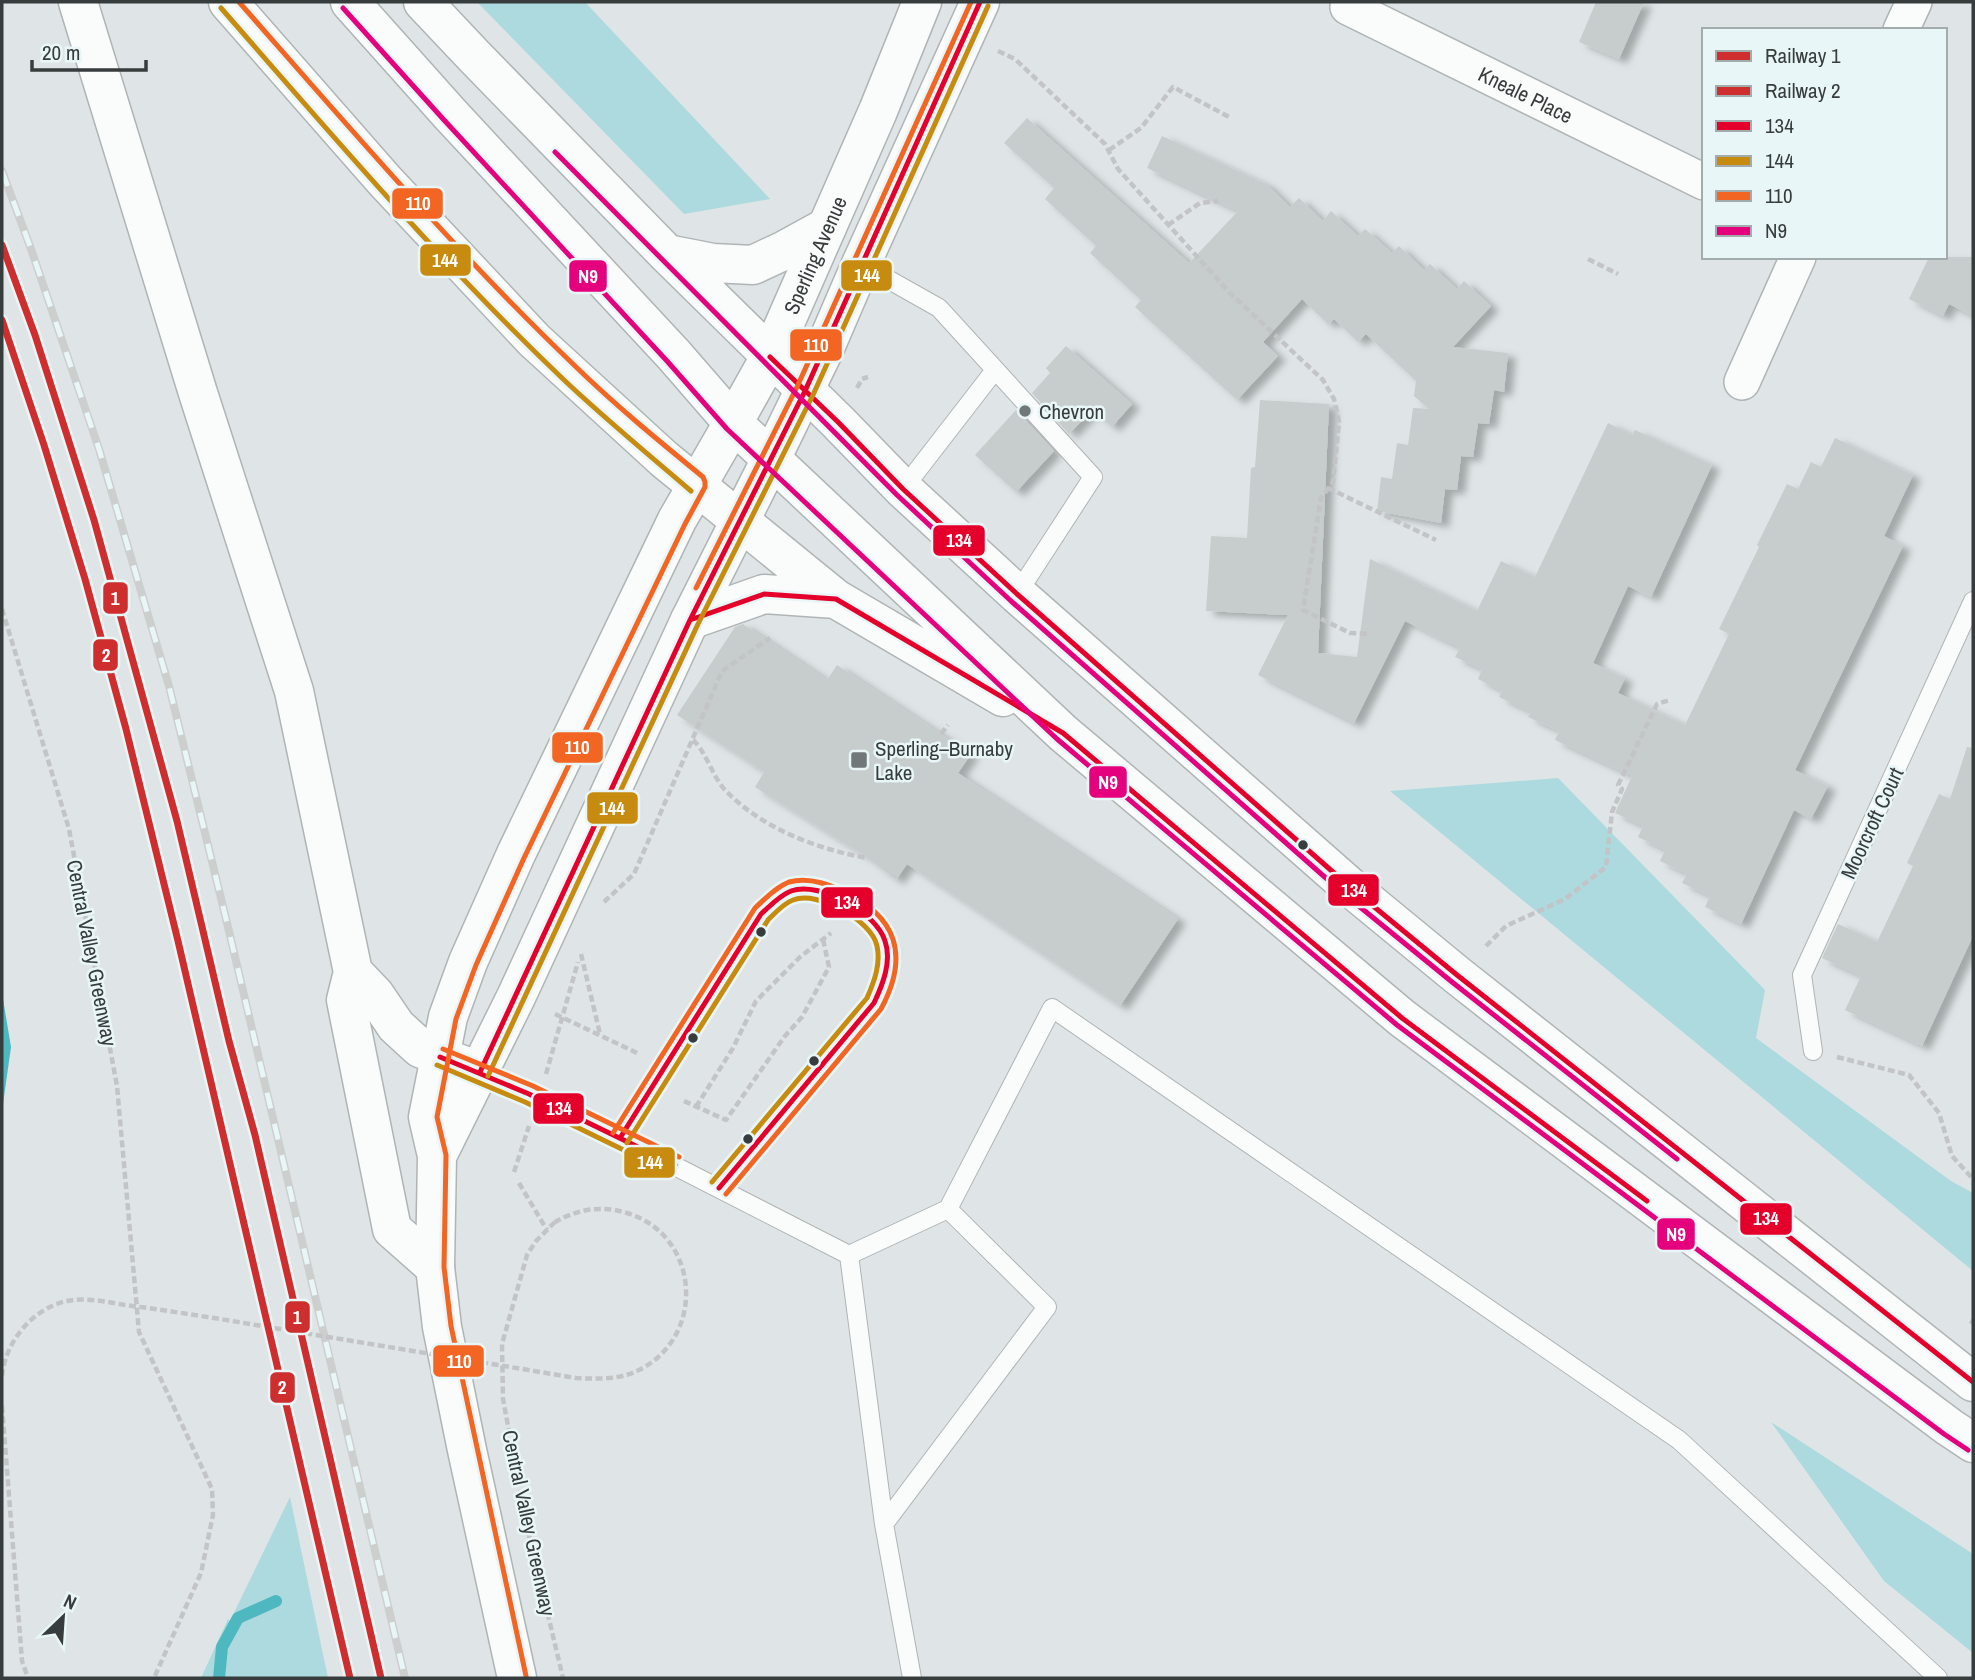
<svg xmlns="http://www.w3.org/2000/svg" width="1975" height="1680" viewBox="0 0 1975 1680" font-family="'Archivo Narrow',sans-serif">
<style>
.green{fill:#acdade}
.water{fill:#4db8c0}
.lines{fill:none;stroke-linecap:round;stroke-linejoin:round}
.stream{stroke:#4db8c0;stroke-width:12}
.building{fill:#c7cccc;filter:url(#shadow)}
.service-casing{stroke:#afb4b4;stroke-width:20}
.minor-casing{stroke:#afb4b4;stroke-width:38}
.tertiary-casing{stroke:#afb4b4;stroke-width:41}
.secondary-casing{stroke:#afb4b4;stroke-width:41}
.primary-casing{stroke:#afb4b4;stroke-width:41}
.path{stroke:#c2c4c5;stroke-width:4.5;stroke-dasharray:7 3.5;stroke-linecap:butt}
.service{stroke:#fafbfb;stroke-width:18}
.minor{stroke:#fafbfb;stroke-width:35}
.tertiary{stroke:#fafbfb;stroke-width:38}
.secondary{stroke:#fafbfb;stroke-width:38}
.primary{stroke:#fafbfb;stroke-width:38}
.rail-casing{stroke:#cdcfcf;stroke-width:8}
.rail{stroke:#e9f6f7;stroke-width:5;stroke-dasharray:16;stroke-linecap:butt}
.path-bridge{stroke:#c2c4c5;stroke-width:4.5;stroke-dasharray:7 3.5;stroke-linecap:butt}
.bus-1-casing{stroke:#e9f6f7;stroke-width:10}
.bus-2-casing{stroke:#e9f6f7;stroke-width:10}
.bus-3-casing{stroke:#e9f6f7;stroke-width:10}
.bus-4-casing{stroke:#e9f6f7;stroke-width:10}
.bus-1{stroke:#e4002b;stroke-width:5}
.bus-2{stroke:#c78c0f;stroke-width:5}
.bus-3{stroke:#f26522;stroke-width:5}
.bus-4{stroke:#e5007d;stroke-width:5}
.rail-1-casing{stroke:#e9f6f7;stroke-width:12}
.rail-2-casing{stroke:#e9f6f7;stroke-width:12}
.rail-1{stroke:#cf2e2f;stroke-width:7}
.rail-2{stroke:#cf2e2f;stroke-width:7}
.poi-dot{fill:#727778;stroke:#e9f6f7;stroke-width:2.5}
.bus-dot{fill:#373c3d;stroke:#e9f6f7;stroke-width:2.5}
.labels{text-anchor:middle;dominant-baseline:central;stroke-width:5;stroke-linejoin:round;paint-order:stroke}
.street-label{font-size:21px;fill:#373c3d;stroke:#e9f6f7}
.poi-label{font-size:21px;fill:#373c3d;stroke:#e9f6f7;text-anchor:start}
.line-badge{stroke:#e9f6f7;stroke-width:2.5}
.badge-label{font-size:19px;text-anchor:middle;font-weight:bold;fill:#fff}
</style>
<defs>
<filter id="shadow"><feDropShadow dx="8" dy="4.5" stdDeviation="3.5" flood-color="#0004"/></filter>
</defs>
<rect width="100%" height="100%" fill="#dfe5e6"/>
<path class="green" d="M477 2H585L770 199 684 214Z
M1558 778 1765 990 1756 1038 1951 1181 1973 1193V1271L1390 791Z
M1771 1422 1973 1554V1653L1884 1581Z
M290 1497 328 1678H201L228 1619 230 1621Z"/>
<path class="water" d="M2 993 11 1047 2 1111Z"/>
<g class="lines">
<path class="stream" d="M219 1678 222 1647 238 1618 276 1601"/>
</g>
<path class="building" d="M1596 2H1644L1619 59 1579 42Z
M1027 118 1189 263 1238 211 1147 168 1162 136 1266 184 1290 207 1299 198 1323 221 1331 211 1358 236 1365 229 1392 253 1399 246 1424 270 1430 264 1457 289 1464 281 1491 306 1453 347 1508 353 1504 392 1494 390 1489 424 1478 423 1473 457 1461 456 1457 490 1445 489 1441 523 1377 511 1381 477 1392 479 1397 443 1408 445 1413 408 1429 409 1414 396 1416 381 1366 334 1358 342 1334 319 1328 324 1302 299 1263 342 1278 356 1237 400 1135 307 1141 300 1090 253 1096 246 1045 199 1054 188 1004 143Z
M1929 257H1973V316L1949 304 1943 316 1909 299Z
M1066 346 1132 404 1112 427 1092 410 1069 434 1032 393 1050 373 1046 368Z
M1260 400 1329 404 1318 653 1357 657 1370 559 1477 611 1501 561 1535 577 1608 423 1632 435 1635 430 1712 465 1651 597 1628 586 1593 663 1625 678 1618 693 1685 725 1729 634 1719 629 1759 547 1757 545 1787 484 1798 489 1811 462 1821 467 1835 438 1913 475 1884 536 1903 546 1795 770 1828 786 1811 819 1794 810 1741 924 1705 907 1710 896 1682 883 1687 874 1660 861 1665 850 1638 837 1643 826 1615 813 1632 776 1555 740 1559 731 1528 717 1531 712 1499 697 1502 691 1478 679 1482 669 1455 657 1460 648 1405 621 1354 723 1258 675 1288 615 1206 611 1211 536 1247 538 1251 468 1255 467Z
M1016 410 1054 451 1016 492 975 455Z
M743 624 827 680 837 665 971 754 958 773 1178 919 1120 1006 907 864 896 880 868 858 755 787 764 772 677 715 735 627Z
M1967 747 1973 748V936L1922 1046 1845 1010 1861 976 1822 958 1838 924 1877 942 1913 866 1907 863 1939 794 1950 799Z"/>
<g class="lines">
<g class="service-casing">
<path id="service" d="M861 264 939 308 1093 477 1017 594
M903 489 995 370
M1813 1051 1802 975 1973 601
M480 1072 620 1138 849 1255 948 1209 1052 1008 1679 1440 1938 1678
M620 1138 761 914C770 906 780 896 791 891 817 880 878 914 885 940 891 962 884 983 874 1003L719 1188
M849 1255 884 1524 912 1678
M884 1524 1047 1307 948 1209"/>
</g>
<g class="minor-casing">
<g id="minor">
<path id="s1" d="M1348 7 1704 182"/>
<path d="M1901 30 1914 2"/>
<path d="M1742 382 1798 257"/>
</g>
</g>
<g class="tertiary-casing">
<path id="tertiary" d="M437 1156 516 997 690 620 771 459
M517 1678 467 1450 442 1327 435 1267 437 1156 428 1117 448 1017 468 962 516 854 677 520 733 423"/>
</g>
<g class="secondary-casing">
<g id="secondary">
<path id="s2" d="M733 423 770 357 878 111 922 2"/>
<path d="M771 459 824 350 861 264 980 2"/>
</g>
</g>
<g class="primary-casing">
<path id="primary" d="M78 2 198 393 294 691 353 972 346 1000 392 1229 435 1267
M228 2 385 181 534 340 664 459 836 599 1003 697
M350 2 450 114 674 355 733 423 1063 733 1402 1018 1949 1427 1973 1443
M423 2 474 56 667 254 838 422 903 489 1017 594 1350 887 1457 975 1973 1382
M667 254 713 263 753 265 785 250 827 227
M690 620 764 594 836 599
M353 972 375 995 396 1026 420 1048 480 1072"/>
</g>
<path class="path" d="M998 51 1015 59 1105 144 1118 169 1229 292 1323 380 1334 399 1339 422 1333 482 1321 498 1303 610 1350 633 1370 634
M1109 150 1141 128 1173 87 1229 117
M1168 225 1200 203 1218 201
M1588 259 1618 274
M857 388 862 379 868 377
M1328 488 1436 540
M2 609 69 829 117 1086 139 1332 212 1489 213 1515 201 1573 154 1678
M941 734 948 725
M693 740C708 754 712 778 728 793 764 829 819 850 868 858
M604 902 634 874 722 671 770 638
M1486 946 1506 926 1565 899 1606 867 1612 812 1622 789 1618 785 1657 704 1670 700
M581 954 600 1034
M555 1014 637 1053
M1837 1057 1909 1075 1939 1113 1952 1156 1973 1179
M546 1074 578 962
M684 1101 726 1120 785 1036 802 1017 829 967 823 939
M696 1107 733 1048 756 1001 800 957 831 933
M514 1172 529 1126
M519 1183 547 1230
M555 1222 536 1241 527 1255 502 1344 503 1399 527 1527 563 1678
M1971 1324 1973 1320
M2 1406 22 1661 28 1678"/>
<use href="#service" class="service"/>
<use href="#minor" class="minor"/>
<use href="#tertiary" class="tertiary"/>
<use href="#secondary" class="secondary"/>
<use href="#primary" class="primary"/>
<g class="rail-casing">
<path id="rail" d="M2 171 31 249 99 449 169 686 228 927 405 1678"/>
</g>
<use href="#rail" class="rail"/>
<path class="path-bridge" d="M2 1376C5 1342 33 1308 67 1301 86 1297 107 1302 125 1305 157 1309 188 1314 220 1319 339 1339 457 1358 576 1378 598 1379 619 1380 639 1370 707 1336 700 1235 627 1213 602 1205 578 1209 555 1222"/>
<g class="bus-1-casing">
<path id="bus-1" d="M770 357 838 422 903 489 1017 594 1350 887 1457 975 1973 1382
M690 620 764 594 836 599 1063 733 1402 1018 1647 1201
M440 1057 529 1094 675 1165
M480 1072 690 620 805 391 980 2
M620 1138 761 914C770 906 780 895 791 891 820 881 876 912 885 941 892 961 883 984 874 1003L719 1188"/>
</g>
<g class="bus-2-casing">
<path id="bus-2" d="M221 8C332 135 441 263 563 379 604 418 648 454 691 491
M437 1065 525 1102 671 1173
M488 1076 698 624 813 395 988 6
M627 1143 768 920C775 913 784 903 793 900 818 890 872 921 877 946 881 964 874 982 867 998L712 1182"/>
</g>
<g class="bus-3-casing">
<path id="bus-3" d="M239 2C348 126 455 251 574 365 615 405 659 441 703 477L705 482V487L685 524 524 858 476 965 456 1019 437 1117 446 1155 444 1267 451 1326 526 1676
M696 588 797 387 971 2
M443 1049 533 1086 679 1157
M613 1133 755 908C765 899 776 887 789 882 807 877 826 883 841 890 897 916 910 955 881 1009L726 1194"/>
</g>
<g class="bus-4-casing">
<path id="bus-4" d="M343 8 444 120 667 361 727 429 1057 739 1397 1025 1944 1434 1968 1450
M555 152 897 495 1011 601 1344 894 1452 982 1677 1159"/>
</g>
<use href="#bus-1" class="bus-1"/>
<use href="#bus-2" class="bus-2"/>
<use href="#bus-3" class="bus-3"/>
<use href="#bus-4" class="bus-4"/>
<g class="rail-1-casing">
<path id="rail-1" d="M2 245 35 335 94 520 177 821 229 1041 255 1135 381 1678"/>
</g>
<g class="rail-2-casing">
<path id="rail-2" d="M2 320 44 445 85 579 126 729 178 941 350 1678"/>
</g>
<use href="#rail-1" class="rail-1"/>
<use href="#rail-2" class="rail-2"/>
</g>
<g class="poi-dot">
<circle cx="1025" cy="411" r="7"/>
<rect x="850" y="751" width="18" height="18" rx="3.5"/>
</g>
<g class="bus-dot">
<circle cx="1303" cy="845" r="6"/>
<circle cx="761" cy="932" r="6"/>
<circle cx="693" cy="1038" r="6"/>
<circle cx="814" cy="1061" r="6"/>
<circle cx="748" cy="1139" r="6"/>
</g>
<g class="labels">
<g class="street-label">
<text stroke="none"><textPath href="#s1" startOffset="198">Kneale Place</textPath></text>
<text stroke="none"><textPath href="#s2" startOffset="187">Sperling Avenue</textPath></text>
<text transform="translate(1872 823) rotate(-65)">Moorcroft Court</text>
<text transform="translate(92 953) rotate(79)">Central Valley Greenway</text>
<text transform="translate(529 1523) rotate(78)">Central Valley Greenway</text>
</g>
<g class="poi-label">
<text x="1039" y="411">Chevron</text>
<text x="875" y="748">Sperling–Burnaby<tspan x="875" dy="24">Lake</tspan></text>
</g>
</g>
<g class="line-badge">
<rect x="391" y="187" width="53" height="33" rx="7" fill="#f26522"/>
<rect x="419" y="243" width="53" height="34" rx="7" fill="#c78c0f"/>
<rect x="840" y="259" width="53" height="33" rx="7" fill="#c78c0f"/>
<rect x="568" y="259" width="40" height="34" rx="7" fill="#e5007d"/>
<rect x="789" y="328" width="54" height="34" rx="7" fill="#f26522"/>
<rect x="932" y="524" width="54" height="33" rx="7" fill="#e4002b"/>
<rect x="102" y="581" width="27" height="34" rx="7" fill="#cf2e2f"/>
<rect x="92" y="638" width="27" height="34" rx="7" fill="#cf2e2f"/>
<rect x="551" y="731" width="53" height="33" rx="7" fill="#f26522"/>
<rect x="1088" y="765" width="40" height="34" rx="7" fill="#e5007d"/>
<rect x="586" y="791" width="53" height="34" rx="7" fill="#c78c0f"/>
<rect x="1327" y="873" width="53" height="34" rx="7" fill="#e4002b"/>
<rect x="820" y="886" width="54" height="33" rx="7" fill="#e4002b"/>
<rect x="532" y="1092" width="53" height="33" rx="7" fill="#e4002b"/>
<rect x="623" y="1146" width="53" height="33" rx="7" fill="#c78c0f"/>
<rect x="1739" y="1202" width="54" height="34" rx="7" fill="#e4002b"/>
<rect x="1656" y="1217" width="40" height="34" rx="7" fill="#e5007d"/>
<rect x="284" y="1300" width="27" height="34" rx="7" fill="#cf2e2f"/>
<rect x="432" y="1344" width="53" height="34" rx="7" fill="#f26522"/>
<rect x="269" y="1371" width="27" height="33" rx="7" fill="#cf2e2f"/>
</g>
<g class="badge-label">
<text x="418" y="210">110</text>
<text x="445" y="267">144</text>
<text x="867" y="282">144</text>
<text x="588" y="283">N9</text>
<text x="816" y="352">110</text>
<text x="959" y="547">134</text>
<text x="115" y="605">1</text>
<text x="106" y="662">2</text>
<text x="577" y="754">110</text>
<text x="1108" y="789">N9</text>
<text x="612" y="815">144</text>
<text x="1354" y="897">134</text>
<text x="847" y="909">134</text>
<text x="559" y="1115">134</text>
<text x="650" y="1169">144</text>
<text x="1766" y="1225">134</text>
<text x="1676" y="1241">N9</text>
<text x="297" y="1324">1</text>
<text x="459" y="1368">110</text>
<text x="282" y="1394">2</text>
</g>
<rect width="1975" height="1680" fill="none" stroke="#373c3d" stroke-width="7"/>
<rect x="1702" y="28" width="245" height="231" fill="#e9f6f7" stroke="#a2acad" stroke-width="2"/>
<rect x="1716" y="51" width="35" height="10" fill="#cf2e2f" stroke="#a2acad" stroke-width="2"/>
<text x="1765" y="63" font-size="21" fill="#373c3d">Railway 1</text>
<rect x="1716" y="86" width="35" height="10" fill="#cf2e2f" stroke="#a2acad" stroke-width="2"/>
<text x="1765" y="98" font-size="21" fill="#373c3d">Railway 2</text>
<rect x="1716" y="121" width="35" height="10" fill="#e4002b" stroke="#a2acad" stroke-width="2"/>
<text x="1765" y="133" font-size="21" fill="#373c3d">134</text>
<rect x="1716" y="156" width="35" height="10" fill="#c78c0f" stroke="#a2acad" stroke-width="2"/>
<text x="1765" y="168" font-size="21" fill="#373c3d">144</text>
<rect x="1716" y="191" width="35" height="10" fill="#f26522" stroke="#a2acad" stroke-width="2"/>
<text x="1765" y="203" font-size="21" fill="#373c3d">110</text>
<rect x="1716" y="226" width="35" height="10" fill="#e5007d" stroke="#a2acad" stroke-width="2"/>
<text x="1765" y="238" font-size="21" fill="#373c3d">N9</text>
<g transform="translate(63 1617) rotate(25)" stroke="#e9f6f7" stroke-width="5" paint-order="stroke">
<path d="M0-5L12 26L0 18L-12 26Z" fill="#373c3d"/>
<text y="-10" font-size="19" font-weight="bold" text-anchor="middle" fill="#373c3d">N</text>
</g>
<path d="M32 60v10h114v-10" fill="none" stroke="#373c3d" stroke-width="3.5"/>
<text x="42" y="60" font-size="21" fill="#373c3d" stroke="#e9f6f7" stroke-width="5" paint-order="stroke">20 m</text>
</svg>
